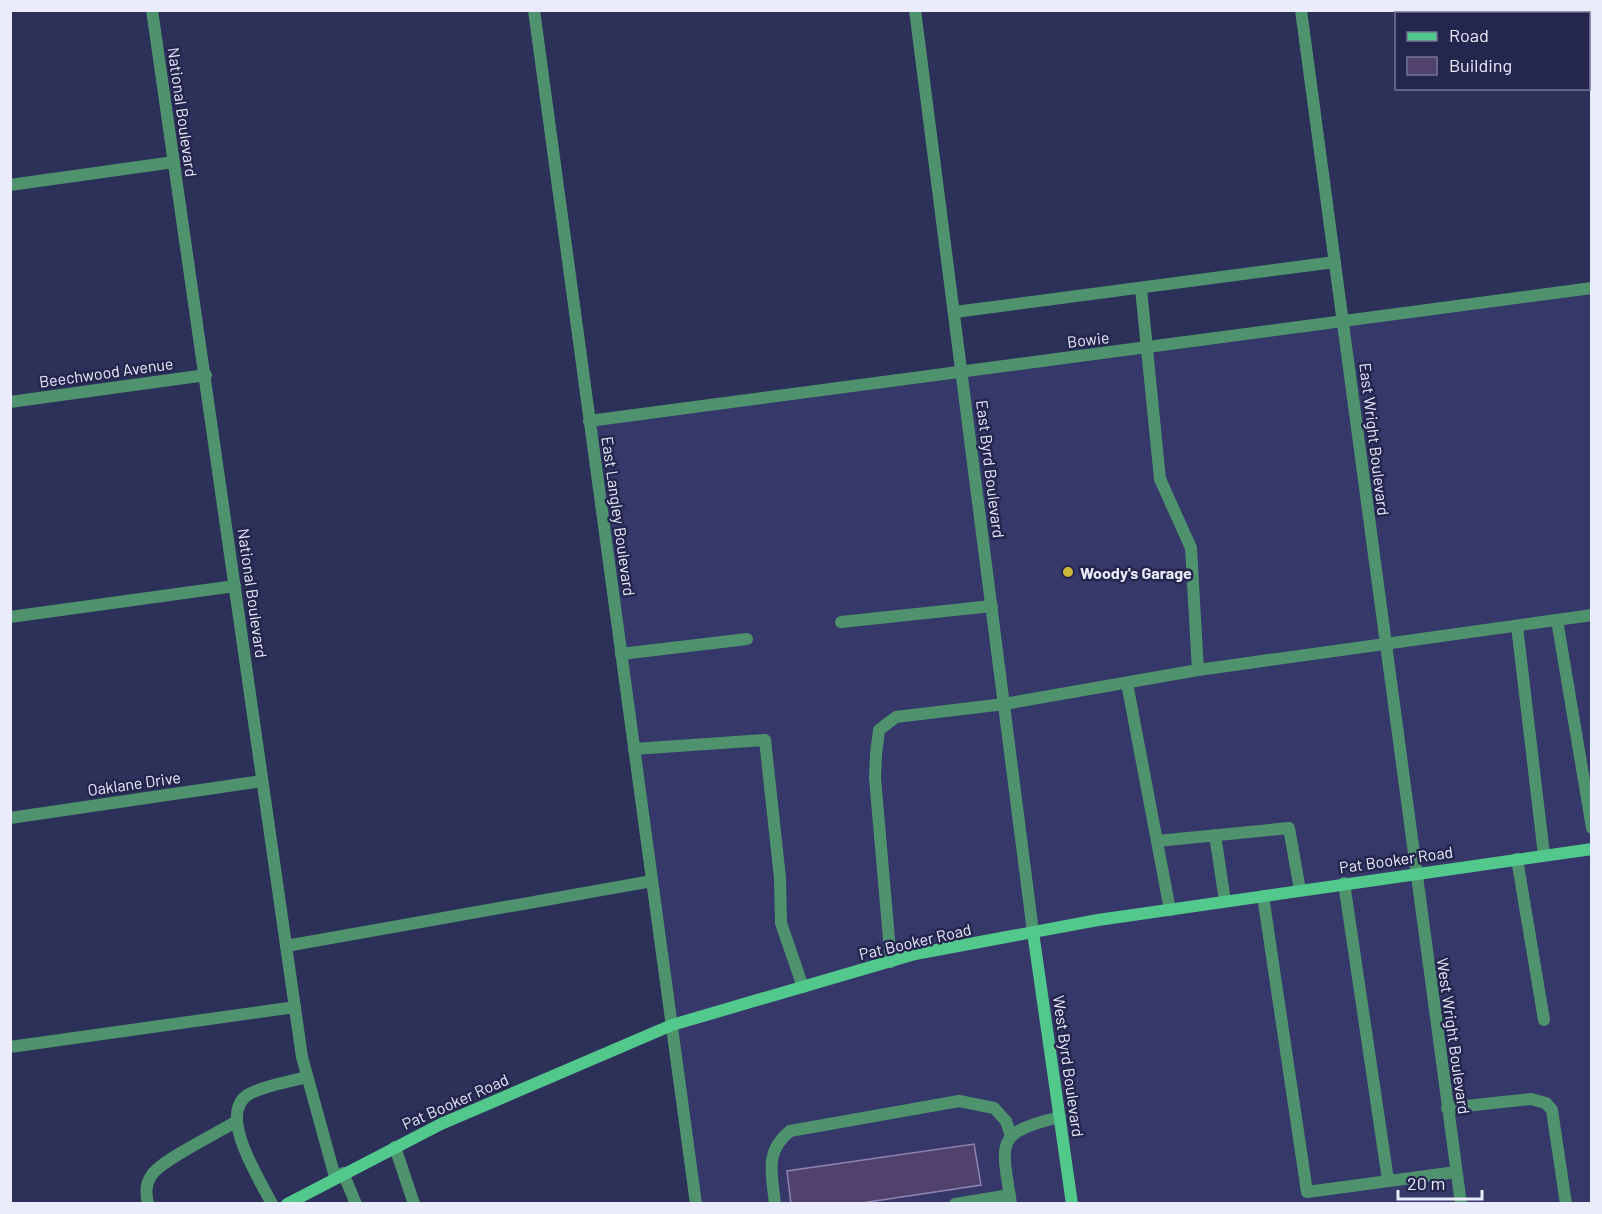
<svg xmlns="http://www.w3.org/2000/svg" width="1602" height="1214" viewBox="0 0 1602 1214" font-family="Barlow,sans-serif">
<style>
.built{fill:#353868}
.building{fill:#50426d;stroke:#9082b1;stroke-width:1.5}
.lines{fill:none;stroke-linecap:round;stroke-linejoin:round}
.lane{stroke:#4e936e;stroke-width:12}
.street{stroke:#4e936e;stroke-width:12}
.secondary{stroke:#52c88c;stroke-width:12}
.poi-dot{fill:#d0b837;stroke:#24264e;stroke-width:2}
.labels{text-anchor:middle;dominant-baseline:central;stroke-width:5;stroke-linejoin:round;paint-order:stroke}
.street-label{font-size:16px;fill:#eaecfc;stroke:#24264e}
.poi-label{font-size:16px;font-weight:bold;fill:#eaecfc;stroke:#24264e;text-anchor:start}
</style>
<rect width="100%" height="100%" fill="#2d3059"/>
<path class="built" d="M1591 288V1203H696L589 421Z"/>
<path class="building" d="M974 1144 981 1185 855 1204H791L787 1171Z"/>
<g class="lines">
<path class="lane" d="M10 185 174 162
M955 312 1335 262
M10 617 235 586
M1557 620 1592 828
M841 622 992 606
M1517 626 1544 855
M621 654 747 639
M1198 670 1592 615
M1127 683 1170 910
M634 749 765 740 780 878 781 923 803 987
M1215 835 1225 901
M1157 841 1289 828 1300 890
M1517 859 1544 1020
M1344 883 1388 1180
M1263 896 1307 1192 1456 1172
M286 946 652 881
M891 962 875 778 876 754 879 730 896 717 1004 704 1198 670 1191 548 1160 479 1141 289
M10 1047 295 1007
M1447 1108 1531 1099 1546 1103 1552 1110 1566 1204
M395 1147 414 1204
M343 1173 356 1204
M148 1204C146 1194 145 1185 151 1176 159 1161 218 1133 235 1122
M272 1204C260 1180 216 1113 249 1094 266 1085 288 1082 307 1077
M775 1204C772 1173 764 1152 790 1131L959 1101 994 1108 1006 1121 1011 1136
M955 1204 1010 1195
M1011 1204C1002 1142 993 1133 1060 1117"/>
<path class="street" d="M152 10 302 1057 335 1177
M534 10 696 1204
M915 10 1033 932
M1301 10 1461 1204
M10 402 206 375
M589 421 1592 288
M10 818 262 781"/>
<path class="secondary" d="M1033 932 1072 1204
M287 1204 441 1124 672 1025 915 954 1098 920 1592 849"/>
</g>
<circle class="poi-dot" cx="1068" cy="572" r="6"/>
<g class="labels">
<g class="street-label">
<text transform="translate(183 112) rotate(82)">National Boulevard</text>
<text transform="translate(1088 339) rotate(-7)">Bowie</text>
<text transform="translate(106 372) rotate(-8)">Beechwood Avenue</text>
<text transform="translate(1375 439) rotate(83)">East Wright Boulevard</text>
<text transform="translate(991 469) rotate(83)">East Byrd Boulevard</text>
<text transform="translate(619 516) rotate(82)">East Langley Boulevard</text>
<text transform="translate(253 593) rotate(82)">National Boulevard</text>
<text transform="translate(134 783) rotate(-8)">Oaklane Drive</text>
<text transform="translate(1396 859) rotate(-8)">Pat Booker Road</text>
<text transform="translate(915 941) rotate(-13)">Pat Booker Road</text>
<text transform="translate(1454 1036) rotate(82)">West Wright Boulevard</text>
<text transform="translate(1069 1066) rotate(82)">West Byrd Boulevard</text>
<text transform="translate(455 1101) rotate(-24)">Pat Booker Road</text>
</g>
<g class="poi-label">
<text x="1080" y="572">Woody's Garage</text>
</g>
</g>
<rect width="1602" height="1214" fill="none" stroke="#eaecfc" stroke-width="24"/>
<rect x="1395" y="12" width="195" height="78" fill="#24264e" stroke="#737594" stroke-width="1.5"/>
<rect x="1407" y="32" width="30" height="9" fill="#52c88c" stroke="#737594" stroke-width="1.5"/>
<text x="1449" y="42" font-size="18" fill="#eaecfc">Road</text>
<rect x="1407" y="57" width="30" height="18" fill="#50426d" stroke="#737594" stroke-width="1.5"/>
<text x="1449" y="72" font-size="18" fill="#eaecfc">Building</text>
<path d="M1398 1190v9h84v-9" fill="none" stroke="#eaecfc" stroke-width="3"/>
<text x="1407" y="1190" font-size="18" fill="#eaecfc" stroke="#24264e" stroke-width="4.5" paint-order="stroke">20 m</text>
</svg>
